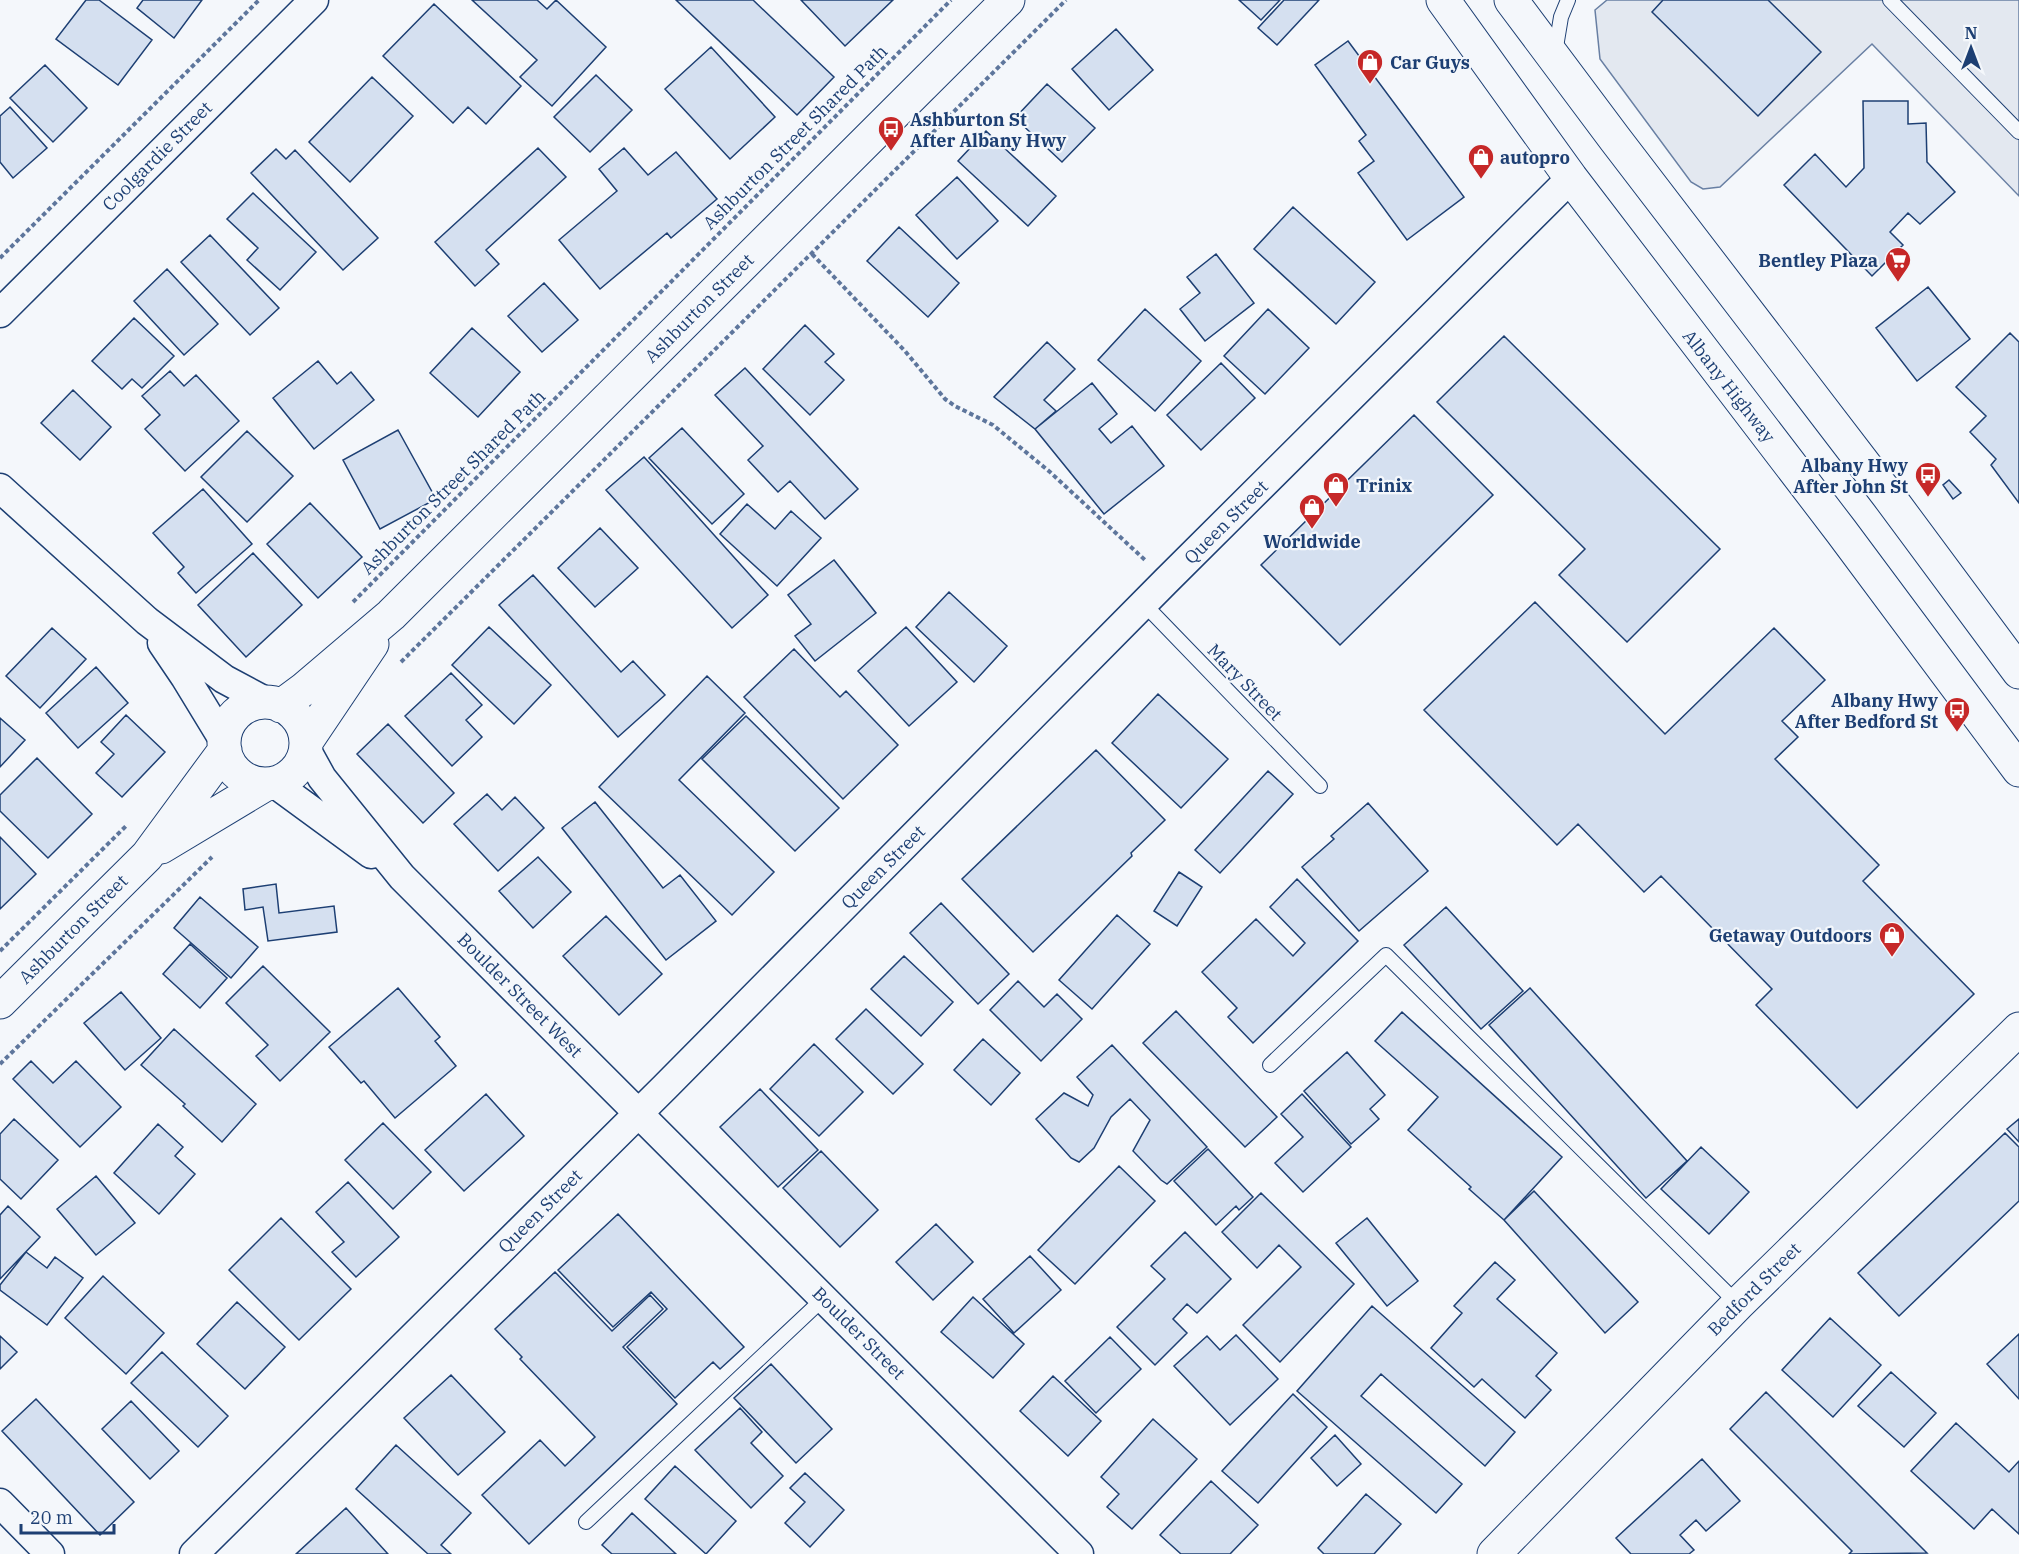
<svg xmlns="http://www.w3.org/2000/svg" width="2019" height="1554" viewBox="0 0 2019 1554" font-family="'IBM Plex Serif',serif">
<style>
.parking{fill:#e3e8f0;stroke:#687fa3;stroke-width:1.5}
.building{fill:#d5e0f0;stroke:#1d3f73;stroke-width:1.5}
.lines{fill:none;stroke-linecap:round;stroke-linejoin:round}
.lane-casing{stroke:#1d3f73;stroke-width:16}
.street-casing{stroke:#1d3f73;stroke-width:31}
.secondary-casing{stroke:#1d3f73;stroke-width:35}
.highway-casing{stroke:#1d3f73;stroke-width:35}
.path{stroke:#5e769c;stroke-width:4;stroke-dasharray:4.5 3;stroke-linecap:butt}
.lane{stroke:#f4f7fb;stroke-width:14}
.street{stroke:#f4f7fb;stroke-width:28}
.secondary{stroke:#f4f7fb;stroke-width:33}
.highway{stroke:#f4f7fb;stroke-width:33}
.labels{text-anchor:middle;dominant-baseline:central;stroke-width:4.5;stroke-linejoin:round;paint-order:stroke}
.poi-label{font-size:18px;font-weight:bold;fill:#1d3f73;stroke:#f4f7fb;text-anchor:start}
.street-label{font-size:18px;fill:#1d3f73;stroke:#f4f7fb}
</style>
<rect width="100%" height="100%" fill="#f4f7fb"/>
<path class="parking" d="M1607 0H2019V196L1872 44 1720 187 1703 189 1691 182 1600 59 1595 10Z"/>
<path class="building" d="M86 0H99L152 40 118 85 56 39Z
M143 0H202L174 38 137 8Z
M472 0H537L547 9 556 0 606 47 552 106 520 77 537 60Z
M676 0H753L834 77 797 115Z
M801 0H893L845 46Z
M1239 0H1280L1261 20Z
M1284 0H1319L1277 45 1258 28Z
M1663 0H1768L1821 52 1758 116 1652 12Z
M434 4 521 86 486 124 468 107 453 123 383 56Z
M1116 29 1153 70 1109 110 1072 69Z
M1348 41 1464 197 1407 240 1358 173 1374 161 1359 141 1366 135 1315 65Z
M711 47 775 117 730 159 665 89Z
M45 65 87 108 53 142 10 98Z
M596 75 632 110 590 152 554 117Z
M372 77 413 116 350 182 309 142Z
M1047 84 1095 128 1062 162 1015 118Z
M1863 101H1908V124L1926 123 1927 162 1955 192 1920 224 1908 213 1890 232 1903 245 1872 276 1784 185 1815 154 1846 187 1864 168Z
M10 107 47 148 13 178 0 162V116Z
M986 131 1056 196 1028 226 958 161Z
M538 148 566 177 486 250 499 264 475 286 435 242Z
M624 148 648 175 676 152 717 199 671 238 667 233 600 289 559 240 617 191 599 169Z
M276 149 286 159 295 150 378 238 343 270 251 173Z
M957 177 998 221 957 259 916 215Z
M253 193 316 252 280 290 247 260 258 248 227 219Z
M1293 207 1375 282 1336 324 1254 249Z
M899 227 959 283 928 317 867 261Z
M210 235 279 308 250 335 181 262Z
M1216 254 1254 303 1205 341 1180 309 1200 293 1187 277Z
M167 269 218 324 184 355 134 301Z
M544 283 578 320 542 352 508 316Z
M1928 287 1970 339 1917 381 1876 328Z
M1145 309 1201 361 1155 411 1098 360Z
M1268 309 1309 348 1265 394 1224 356Z
M134 318 174 356 142 388 132 379 122 389 92 361Z
M805 325 834 354 825 362 844 380 810 415 763 369Z
M472 328 520 372 478 417 430 373Z
M2010 333 2019 342V503L1991 465 1996 459 1970 432 1986 416 1956 387Z
M1504 336 1720 549 1627 642 1559 575 1585 549 1437 402Z
M1047 342 1075 369 1044 400 1056 411 1035 429 994 397Z
M318 361 337 384 351 372 374 400 314 449 273 398Z
M1221 363 1255 398 1201 450 1167 415Z
M745 368 858 489 825 519 790 481 778 492 748 460 763 446 715 395Z
M170 371 184 386 196 375 239 421 185 471 145 429 160 415 142 396Z
M1092 383 1117 414 1099 429 1111 443 1132 426 1164 466 1104 514 1035 429Z
M73 390 111 427 80 460 41 423Z
M1414 415 1493 495 1340 645 1261 565Z
M682 428 744 494 712 524 649 458Z
M398 430 436 499 380 529 343 460Z
M247 431 293 476 247 522 201 477Z
M644 457 768 595 732 628 606 490Z
M1949 480 1961 493 1953 499 1943 485Z
M203 489 252 544 196 593 178 573 184 567 153 533Z
M310 503 362 557 318 598 267 544Z
M747 504 775 529 791 511 821 538 777 586 720 534Z
M600 528 638 568 595 607 558 568Z
M253 553 302 605 246 657 198 605Z
M834 560 876 613 815 661 795 636 811 624 788 595Z
M533 575 621 672 633 661 665 695 618 737 499 605Z
M949 592 1007 646 974 682 916 627Z
M1535 602 1665 734 1774 628 1825 680 1782 721 1798 737 1775 759 1879 865 1863 881 1974 994 1857 1108 1756 1005 1772 989 1661 876 1644 892 1578 824 1557 845 1424 710Z
M489 627 551 685 514 724 452 665Z
M906 627 957 682 909 726 858 671Z
M52 628 86 659 40 708 6 676Z
M794 649 840 697 846 691 898 745 843 799 744 697Z
M96 667 128 703 78 748 46 713Z
M451 673 482 705 466 720 482 737 452 766 405 716Z
M707 676 745 713 679 780 774 872 732 915 599 787Z
M1158 694 1228 759 1181 808 1112 743Z
M126 715 165 752 122 797 96 773 114 754 101 742Z
M746 716 839 808 795 851 702 759Z
M0 718 25 740 0 767Z
M388 724 454 793 423 823 357 754Z
M1096 750 1165 820 1131 853 1132 856 1033 952 962 879Z
M37 758 92 814 48 858 0 811V795Z
M1268 771 1293 794 1220 873 1195 850Z
M487 794 502 810 515 797 544 828 498 871 454 824Z
M595 802 663 888 680 875 716 921 666 960 562 828Z
M1368 803 1428 871 1359 931 1302 867 1334 839 1331 836Z
M0 837 36 874 0 909Z
M538 857 571 892 533 928 499 891Z
M1179 872 1202 887 1177 926 1154 911Z
M1297 879 1358 941 1253 1043 1228 1017 1237 1008 1202 972 1256 919 1293 956 1305 943 1270 907Z
M276 884 279 913 334 906 337 932 268 941 263 907 245 910 243 889Z
M200 897 258 947 231 978 174 928Z
M941 903 1009 974 978 1004 910 933Z
M1446 907 1523 991 1481 1029 1404 945Z
M1117 915 1150 944 1092 1009 1059 980Z
M606 916 662 974 619 1015 563 956Z
M190 944 227 978 200 1008 163 974Z
M904 956 953 1002 921 1036 871 989Z
M263 966 330 1032 280 1081 256 1056 268 1045 226 1003Z
M1018 981 1044 1007 1057 994 1082 1019 1041 1061 990 1010Z
M398 988 440 1037 435 1041 456 1066 395 1118 364 1081 361 1083 329 1047Z
M1530 988 1687 1161 1646 1198 1489 1025Z
M121 992 161 1038 125 1070 84 1023Z
M866 1009 923 1064 893 1094 836 1039Z
M1176 1011 1277 1117 1245 1147 1143 1043Z
M1402 1012 1562 1157 1504 1220 1469 1189 1471 1187 1408 1130 1438 1097 1375 1041Z
M174 1029 256 1104 222 1142 183 1106 185 1104 141 1065Z
M983 1039 1020 1073 991 1105 954 1070Z
M814 1044 863 1092 819 1136 770 1089Z
M1112 1045 1207 1147 1167 1184 1161 1180 1133 1151 1150 1120 1130 1099 1111 1117 1094 1148 1079 1162 1071 1158 1036 1119 1064 1093 1088 1106 1093 1095 1077 1077Z
M1347 1052 1385 1095 1370 1109 1379 1119 1351 1144 1304 1091Z
M31 1061 53 1083 76 1061 121 1107 80 1147 13 1079Z
M760 1089 818 1150 778 1187 720 1127Z
M486 1094 524 1136 464 1191 425 1150Z
M1302 1094 1351 1147 1303 1192 1275 1163 1303 1137 1281 1114Z
M14 1119 58 1160 21 1199 0 1179V1134Z
M2019 1119V1142L2007 1129Z
M383 1123 431 1172 393 1209 345 1160Z
M158 1124 183 1147 175 1156 195 1174 159 1214 114 1173Z
M2005 1133 2019 1147V1201L1899 1316 1858 1273Z
M1701 1147 1749 1192 1709 1234 1661 1189Z
M1208 1149 1253 1197 1239 1210 1236 1206 1216 1225 1174 1181Z
M821 1151 878 1210 840 1247 783 1188Z
M1119 1166 1155 1201 1075 1284 1038 1250Z
M96 1176 135 1223 96 1255 57 1209Z
M348 1182 399 1237 356 1277 332 1252 344 1242 316 1212Z
M1534 1191 1638 1302 1605 1333 1504 1220Z
M1261 1193 1354 1284 1280 1362 1243 1325 1301 1267 1279 1245 1257 1268 1222 1232Z
M8 1206 40 1237 0 1279V1215Z
M618 1214 744 1347 720 1369 713 1362 675 1398 627 1347 667 1309 651 1292 613 1327 558 1270Z
M281 1218 351 1289 299 1340 229 1270Z
M1367 1218 1418 1281 1387 1306 1336 1243Z
M936 1224 973 1262 933 1300 896 1262Z
M1185 1232 1231 1279 1197 1313 1187 1304 1173 1319 1187 1333 1155 1365 1117 1327 1165 1279 1151 1266Z
M26 1252 47 1268 55 1257 83 1278 47 1325 0 1290V1285Z
M1030 1256 1061 1290 1014 1333 983 1299Z
M1495 1262 1515 1280 1497 1299 1557 1353 1536 1376 1551 1390 1525 1418 1482 1379 1474 1387 1431 1348 1462 1313 1454 1306Z
M555 1272 612 1331 650 1295 663 1309 623 1347 677 1404 529 1544 482 1495 540 1440 565 1466 595 1437 520 1359 522 1357 495 1329Z
M103 1276 164 1333 126 1374 65 1318Z
M973 1297 1024 1344 993 1378 941 1332Z
M237 1302 285 1347 245 1389 197 1344Z
M1372 1306 1515 1432 1485 1466 1381 1374 1361 1396 1462 1484 1436 1513 1297 1391Z
M1830 1318 1881 1365 1833 1417 1782 1370Z
M2019 1334V1399L1987 1364Z
M1236 1335 1278 1379 1230 1425 1174 1366 1207 1336 1220 1350Z
M0 1336 17 1352 0 1369Z
M1110 1337 1141 1369 1096 1413 1065 1381Z
M162 1352 228 1416 198 1447 131 1383Z
M771 1364 832 1429 796 1463 734 1398Z
M1891 1372 1936 1413 1904 1447 1858 1406Z
M451 1375 505 1432 458 1475 404 1418Z
M1053 1376 1101 1421 1068 1456 1020 1411Z
M1766 1392 1927 1553 1849 1554 1852 1551 1730 1429Z
M1293 1394 1327 1427 1258 1503 1222 1471Z
M36 1399 134 1502 100 1535 2 1431Z
M131 1401 179 1451 150 1479 102 1429Z
M740 1408 762 1432 751 1443 783 1476 751 1508 695 1450Z
M1153 1419 1197 1459 1132 1529 1107 1507 1119 1494 1101 1477Z
M1956 1423 2009 1472 2019 1461V1534L1992 1509 1974 1529 1911 1471Z
M1335 1435 1361 1464 1337 1486 1311 1458Z
M396 1445 471 1513 441 1545 451 1554H428L356 1489Z
M1702 1459 1740 1501 1706 1531 1696 1520 1680 1535 1694 1550 1689 1554H1631L1616 1538Z
M675 1466 736 1521 706 1554 645 1499Z
M805 1473 844 1510 810 1547 785 1523 805 1502 790 1488Z
M1211 1481 1258 1525 1230 1554H1181L1160 1535Z
M1366 1494 1401 1524 1374 1554H1324L1318 1548Z
M346 1508 388 1554H296Z
M632 1513 676 1554H612L602 1545Z"/>
<g class="lines">
<g class="lane-casing">
<path id="lane" d="M1890 0 2019 132
M1555 53 1561 17 1568 0
M1144 604 1320 786
M1270 1065 1386 955 1738 1304
M586 1522 824 1298"/>
</g>
<g class="street-casing">
<path id="street" d="M0 313 314 0
M0 488 147 621 224 679 267 702
M162 643 185 677 224 741
M306 749 322 778 402 877 1079 1554
M274 783 371 854
M0 1503 50 1554
M194 1554 665 1087 1166 581 1571 178"/>
</g>
<g class="secondary-casing">
<path id="secondary" d="M224 743a41 41 0 1 1 82 0a41 41 0 1 1-82 0Z
M281 706 304 689 391 615 1008 0
M306 742 372 644
M161 847 266 784
M0 1002 147 856 225 750
M1494 1554 1738 1304 2019 1029"/>
</g>
<g class="highway-casing">
<path id="highway" d="M1443 0 1571 178 1841 531 2019 770
M1511 0 1615 139 1887 494 2019 672"/>
</g>
<path class="path" d="M812 254 905 351 945 399 955 406 993 425 1050 472 1145 560
M0 258 259 0
M353 602 951 0
M401 662 1066 0
M0 951 127 825
M0 1064 212 857"/>
<use href="#lane" class="lane"/>
<use href="#street" class="street"/>
<use href="#secondary" class="secondary"/>
<use href="#highway" class="highway"/>
</g>
<defs>
<g id="shop-pin" transform="scale(1.35)"><path d="M0 17L-7.5 6A9.5 9.5 0 1 1 7.5 6Z" fill="#c62828" stroke="#f4f7fb"/><path d="M-5-2.5h2.3a2.7 3.5 0 0 1 5.4 0H5L5.5 6h-11ZM-1.5-2.5h3a1.5 2.3 0 0 0-3 0Z" fill="#fff"/></g>
<g id="bus-pin" transform="scale(1.35)"><path d="M0 17L-7.5 6A9.5 9.5 0 1 1 7.5 6Z" fill="#c62828" stroke="#f4f7fb"/><path d="M-5-6H5V4H4V6H2V4H-2V6H-4V4H-5ZM-3.5-4V0h7V-4ZM-3.5 1.2v1.5H-2V1.2ZM2 1.2v1.5H3.5V1.2Z" fill="#fff"/></g>
<g id="supermarket-pin" transform="scale(1.35)"><path d="M0 17L-7.5 6A9.5 9.5 0 1 1 7.5 6Z" fill="#c62828" stroke="#f4f7fb"/><path d="M-6-5.5h2.5l.6 2H6L4.5 2H-2.5L-4.4-4H-6ZM-1.5 3.2a1.3 1.3 0 1 0 .1 0ZM3 3.2a1.3 1.3 0 1 0 .1 0Z" fill="#fff"/></g>
</defs>
<g fill-rule="evenodd">
<use href="#shop-pin" x="1370" y="62"/>
<use href="#bus-pin" x="891" y="129"/>
<use href="#shop-pin" x="1481" y="157"/>
<use href="#supermarket-pin" x="1898" y="260"/>
<use href="#bus-pin" x="1928" y="475"/>
<use href="#shop-pin" x="1336" y="485"/>
<use href="#shop-pin" x="1312" y="507"/>
<use href="#bus-pin" x="1957" y="710"/>
<use href="#shop-pin" x="1892" y="935"/>
</g>
<g class="labels">
<g class="poi-label">
<text x="1390" y="62">Car Guys</text>
<text x="910" y="119">Ashburton St<tspan x="910" dy="21">After Albany Hwy</tspan></text>
<text x="1500" y="157">autopro</text>
<text x="1878" y="260" text-anchor="end">Bentley Plaza</text>
<text x="1908" y="465" text-anchor="end">Albany Hwy<tspan x="1908" dy="21">After John St</tspan></text>
<text x="1356" y="485">Trinix</text>
<text x="1312" y="541" text-anchor="middle">Worldwide</text>
<text x="1938" y="700" text-anchor="end">Albany Hwy<tspan x="1938" dy="21">After Bedford St</tspan></text>
<text x="1872" y="935" text-anchor="end">Getaway Outdoors</text>
</g>
<g class="street-label">
<text transform="translate(795 137) rotate(-45)">Ashburton Street Shared Path</text>
<text transform="translate(157 156) rotate(-45)">Coolgardie Street</text>
<text transform="translate(699 308) rotate(-45)">Ashburton Street</text>
<text transform="translate(1729 386) rotate(52)">Albany Highway</text>
<text transform="translate(453 482) rotate(-45)">Ashburton Street Shared Path</text>
<text transform="translate(1226 522) rotate(-45)">Queen Street</text>
<text transform="translate(1245 682) rotate(46)">Mary Street</text>
<text transform="translate(883 867) rotate(-45)">Queen Street</text>
<text transform="translate(73 929) rotate(-45)">Ashburton Street</text>
<text transform="translate(520 995) rotate(45)">Boulder Street West</text>
<text transform="translate(540 1211) rotate(-45)">Queen Street</text>
<text transform="translate(1754 1289) rotate(-45)">Bedford Street</text>
<text transform="translate(859 1333) rotate(45)">Boulder Street</text>
</g>
</g>
<g transform="translate(1971 48)" stroke="#f4f7fb" stroke-width="4.5" paint-order="stroke">
<path d="M0-4.5L10 22L0 15L-10 22Z" fill="#1d3f73"/>
<text y="-9" font-size="16" font-weight="bold" text-anchor="middle" fill="#1d3f73">N</text>
</g>
<path d="M21 1524v9h93v-9" fill="none" stroke="#1d3f73" stroke-width="3"/>
<text x="30" y="1524" font-size="18" fill="#1d3f73" stroke="#f4f7fb" stroke-width="4.5" paint-order="stroke">20 m</text>
</svg>
